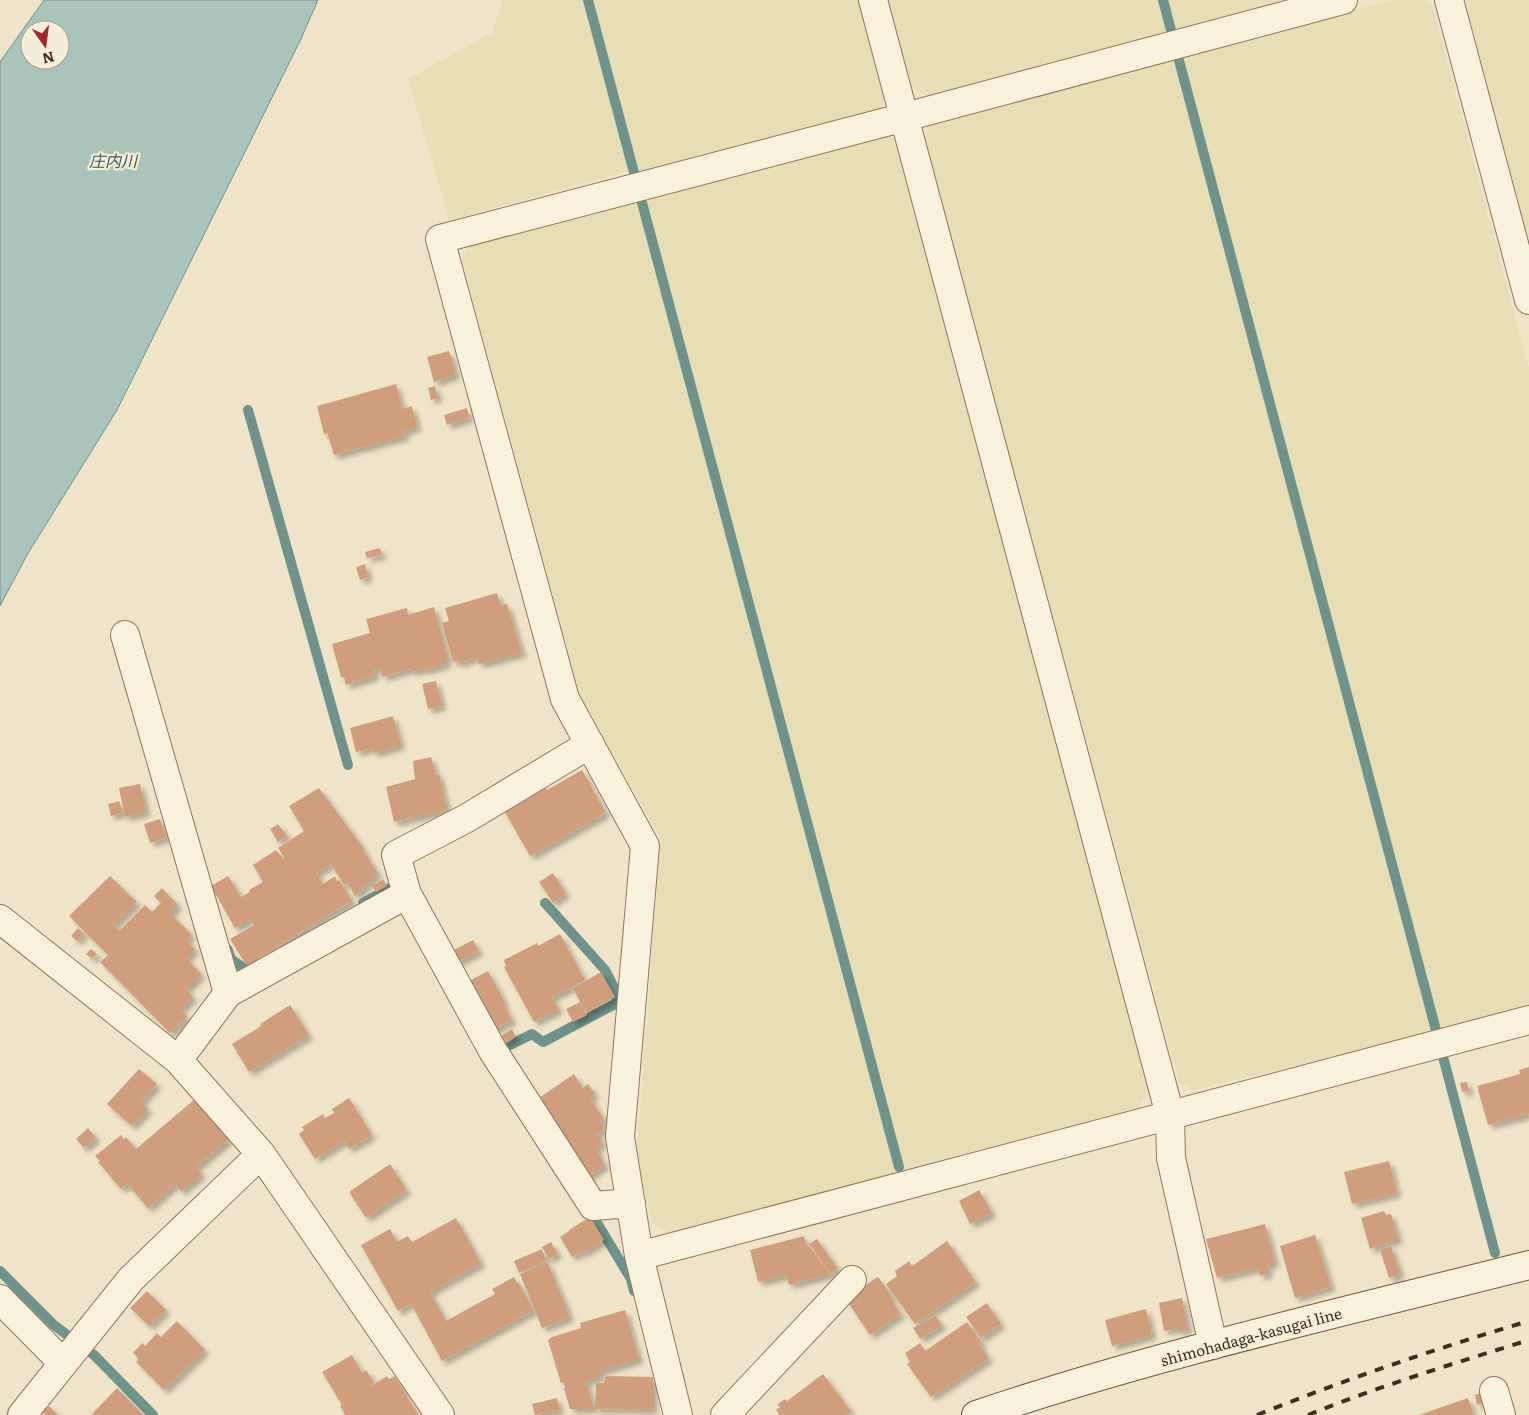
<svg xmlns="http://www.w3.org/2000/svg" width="1529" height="1415" viewBox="0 0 1529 1415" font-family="Literata,'Noto Sans JP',serif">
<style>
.farmland{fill:#e6deb5}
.water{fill:#a9c4bc;stroke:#6f938a;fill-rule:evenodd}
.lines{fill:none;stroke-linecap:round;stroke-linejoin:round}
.stream{stroke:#6f938a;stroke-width:10}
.building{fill:#cf9f7d;filter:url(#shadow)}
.street-casing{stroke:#8d765c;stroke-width:30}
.secondary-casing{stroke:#6f573f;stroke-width:30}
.street{stroke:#faf1dc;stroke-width:28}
.secondary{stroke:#faf1dc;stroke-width:28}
.rail{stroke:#3d2e20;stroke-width:4;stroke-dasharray:9 9;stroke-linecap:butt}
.labels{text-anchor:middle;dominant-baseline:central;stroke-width:4.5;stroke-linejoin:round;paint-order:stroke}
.street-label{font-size:15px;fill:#3d2e20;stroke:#f7eed8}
.water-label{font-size:16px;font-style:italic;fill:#2f5d5a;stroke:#f7eed8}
</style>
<defs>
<filter id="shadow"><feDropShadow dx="4.5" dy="4.5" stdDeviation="2.5" flood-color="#0004"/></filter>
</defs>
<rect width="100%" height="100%" fill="#f0e4c8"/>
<path class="farmland" d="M503 0H584L629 171 449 220 408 79 491 33Z
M590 0H860L886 98 878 111 636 173Z
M888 0H1160L1169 32 928 98 911 87Z
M1167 0H1300L1175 32Z
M1392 0H1427L1432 4 1529 368V1005L1440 1028 1181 55Z
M1465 0H1529V240Z
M1174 56 1433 1032 1194 1090 1179 1083 924 140 933 121Z
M886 133 900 143 1149 1091 1138 1108 904 1169 646 198Z
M638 200 897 1173 668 1233 652 1222 636 1160 661 839 581 698 462 260 470 245Z"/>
<path class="water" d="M44 0H318L300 41 117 410 27 555 0 606V62ZM30 30H60V60H30Z"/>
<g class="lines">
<path class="stream" d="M588 0 899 1167
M1163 0 1495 1253
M248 410 348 765
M363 903 397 884
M228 950 231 959 245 969 254 964
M500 1050 532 1034 543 1042 617 1003 616 991 605 970 545 903
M591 1213 631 1279 634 1291
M0 1271 54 1325 94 1355 153 1415"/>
</g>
<path class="building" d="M449 351 456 375 434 382 427 357Z
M396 384 402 409 412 406 417 427 404 431 405 436 334 455 327 433 324 434 317 406Z
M435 386 438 398 431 400 428 388Z
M467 408 469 418 447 425 444 415Z
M380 548 382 555 367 558 365 552Z
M365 564 368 577 360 580 356 567Z
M497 593 501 606 507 604 522 653 479 664 477 657 460 663 459 661 453 662 442 623 449 621 445 608Z
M434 607 448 659 445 660 446 664 426 670V668L412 672 411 669 382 677 380 667 374 669 375 676 346 685 344 677H341L332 644 370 633 366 619 407 608 408 615Z
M436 681 442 706 428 709 422 684Z
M393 716 401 745 374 753 372 748 356 752 350 728Z
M431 757 436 775 439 774 447 810 394 822 386 787 415 779 413 761Z
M582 770 606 813 530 856 503 809 544 785 547 790Z
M140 784 146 812 125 817 119 788Z
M319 788 365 850 364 851 378 874 355 896 348 883 344 885 331 864 316 873 323 884 335 876 337 881 339 880 352 901 329 914 247 966 230 939 254 925 250 919 235 928 211 886 228 876 241 897 250 892 249 890 263 882 253 865 276 850 283 858 284 857 278 848 304 831 289 806Z
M119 801 123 813 111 816 108 804Z
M160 819 167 837 150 843 144 824Z
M278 824 287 836 278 842 270 829Z
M553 873 566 893 553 903 539 882Z
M110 876 137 902 114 925 119 931 145 905 152 912 161 903 154 896 162 888 178 905 170 913 192 935 186 940 195 949 186 958 201 974 186 989 193 997 180 1010 187 1017 170 1033 100 962 108 955 69 916Z
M383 879 387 886 376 892 372 886Z
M78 928 84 934 77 941 71 936Z
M560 934 585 980 552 997 559 1009 534 1022 504 967 506 966 504 960 537 943 538 946Z
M473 940 479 951 456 963 450 952Z
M91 949 97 954 92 959 86 954Z
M488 971 505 1002 503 1003 512 1020 489 1032 463 984Z
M601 972 615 997 587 1013 581 1004 587 1015 573 1022 566 1009 580 1002 573 988Z
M290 1005 309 1035 249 1072 232 1044 261 1026 260 1024Z
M512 1029 516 1037 503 1045 499 1037Z
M1529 1067V1114L1488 1125 1477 1086 1520 1074 1519 1070Z
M139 1069 157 1084 141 1102 148 1109 132 1126 107 1104Z
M574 1074 583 1088 588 1084 595 1094 590 1098 604 1119 600 1121 605 1128 597 1134 603 1143 596 1148 599 1152 598 1153 605 1165 585 1179 533 1102Z
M1467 1082 1469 1091 1462 1092 1460 1083Z
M349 1098 372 1135 349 1149 344 1141 315 1159 299 1134 304 1130 302 1127 323 1114 325 1118 334 1113 332 1109Z
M195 1099 229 1139 196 1167 202 1174 181 1191 175 1184 148 1208 127 1184 121 1189 98 1162 100 1161 95 1156 121 1135 124 1139 126 1137 136 1149Z
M88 1128 96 1138 84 1148 76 1139Z
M1389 1161 1397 1193 1352 1204 1344 1172Z
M390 1164 407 1190 366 1218 349 1192Z
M979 1190 992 1213 970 1224 959 1201Z
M1384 1211 1386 1215 1391 1214 1398 1239 1370 1249 1361 1218Z
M590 1217 604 1240 583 1253 582 1251 572 1257 560 1237 569 1231V1230Z
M456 1218 481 1263 430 1292 446 1321 495 1294 492 1289 514 1277 517 1283 518 1282 534 1310 442 1361 411 1304 398 1311 361 1245 390 1229 397 1242 408 1236 412 1242Z
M1265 1224 1275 1263 1267 1265 1269 1273 1260 1276 1258 1268 1217 1278 1206 1239Z
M1315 1235 1331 1287 1295 1298 1280 1246Z
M804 1236 807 1247H810L830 1274 789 1285 786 1275 758 1282 750 1250Z
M817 1239 838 1269 831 1274 809 1244Z
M947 1241 976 1282 915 1324 886 1284 897 1276 895 1271 909 1261 912 1266Z
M551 1242 558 1254 549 1259 542 1247Z
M1391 1246 1400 1274 1389 1278 1380 1250Z
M542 1249 546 1261 519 1273 514 1261Z
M548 1263 570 1317 542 1328 520 1274Z
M878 1277 892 1297 891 1299 901 1314 870 1335 845 1298Z
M147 1291 166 1310 149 1326 130 1308Z
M1182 1298 1188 1330 1178 1331 1177 1328 1164 1331 1159 1303Z
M987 1303 1001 1324 981 1338 966 1317Z
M1146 1309 1152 1335 1112 1346 1105 1320Z
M625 1310 639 1359 600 1371 601 1376 586 1381 594 1409H570L564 1388H565L564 1383H561L548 1340 552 1337 581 1328 580 1323Z
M935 1315 942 1325 920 1339 913 1328Z
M177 1321 205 1350 164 1390 136 1362 139 1359 133 1353 142 1343 145 1346 157 1333 161 1337Z
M967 1322 982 1343 979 1344 989 1358 931 1397 907 1364 910 1362 905 1353 920 1343 925 1351Z
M352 1355 362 1373 366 1370 374 1382 370 1384 371 1386 387 1376 389 1379 395 1376 418 1415H345L340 1406 342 1405 322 1372Z
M823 1374 851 1411 846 1415H780L776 1410 780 1407 777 1405 785 1399 787 1401Z
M605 1376 653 1377V1410L595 1409 596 1383H604Z
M117 1388 144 1415H91Z
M1481 1393 1484 1403 1477 1405 1475 1395Z
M557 1398 560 1410 535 1415 532 1404Z
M1468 1398 1474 1415H1419Z
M49 1406 58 1415H45L42 1412Z"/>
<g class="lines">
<g class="street-casing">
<path id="street" d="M873 0 1170 1115 1171 1158 1213 1345
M1449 0 1529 300
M125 635 228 993
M407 894 493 1051 593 1206 631 1203
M0 919 178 1060 261 1154 440 1415
M178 1060 228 993 407 894 396 855 467 818 590 744
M639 1256 1529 1020
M0 1299 63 1363
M1494 1391 1501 1415
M22 1415 131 1279 261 1154
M678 1415 639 1256 620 1137 645 846 565 699 440 239 905 117 1343 0
M725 1415 852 1280"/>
</g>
<g class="secondary-casing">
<path id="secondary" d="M976 1415C1157 1354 1344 1312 1529 1265"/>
</g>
<use href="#street" class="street"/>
<use href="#secondary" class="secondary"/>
<path class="rail" d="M1257 1415C1347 1379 1437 1348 1529 1321
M1308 1415C1380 1386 1455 1363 1529 1340"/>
</g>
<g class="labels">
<g class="street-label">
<text transform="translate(1251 1336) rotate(-15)">shimohadaga-kasugai line</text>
</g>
<g class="water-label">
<text x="113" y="160">庄内川</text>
</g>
</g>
<g transform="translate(45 45) rotate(166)"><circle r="24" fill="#f7eed8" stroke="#ada18e"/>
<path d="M0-4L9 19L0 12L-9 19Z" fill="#9e2a2b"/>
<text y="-8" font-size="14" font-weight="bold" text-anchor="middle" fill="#3d2e20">N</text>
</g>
</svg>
